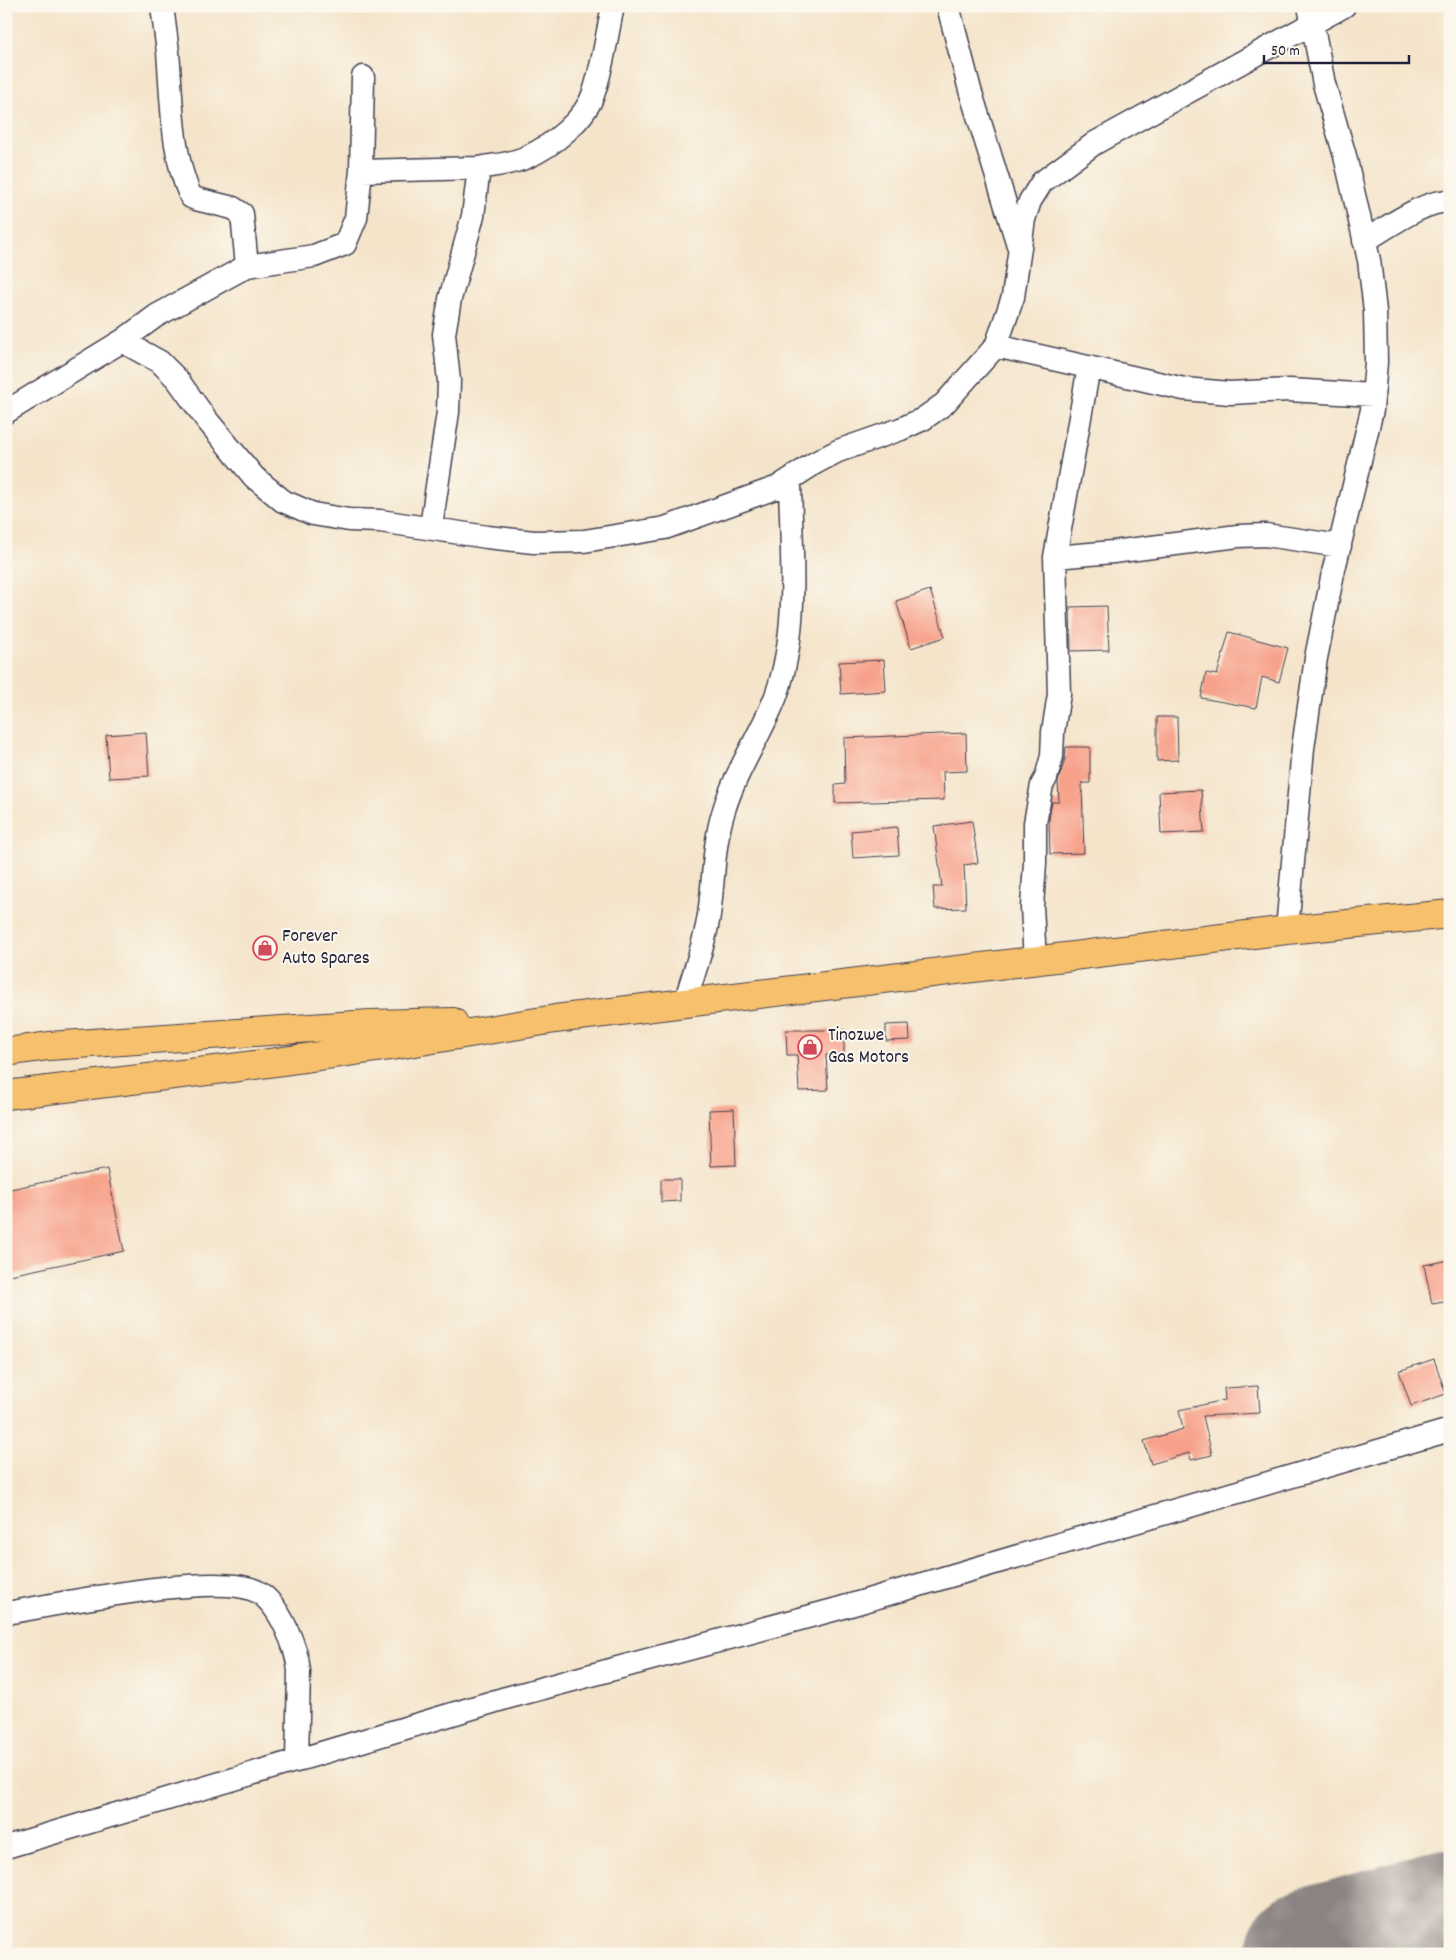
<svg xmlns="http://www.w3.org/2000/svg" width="1456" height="1960" viewBox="0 0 1456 1960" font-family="Dekko,sans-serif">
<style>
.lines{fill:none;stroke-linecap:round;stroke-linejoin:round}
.runway{stroke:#8b8382;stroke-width:131}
.building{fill:#f7a18a}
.street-casing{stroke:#423f50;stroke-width:25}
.highway-casing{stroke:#423f50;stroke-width:30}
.street{stroke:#fff;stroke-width:22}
.highway{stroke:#f7c06c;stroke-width:28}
.labels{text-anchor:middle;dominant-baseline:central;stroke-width:4;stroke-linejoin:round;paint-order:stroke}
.poi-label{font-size:19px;fill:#22223b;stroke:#fbf7ec;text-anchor:start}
</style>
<rect width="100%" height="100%" fill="#fbf7ec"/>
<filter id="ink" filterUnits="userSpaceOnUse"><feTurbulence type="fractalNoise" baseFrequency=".02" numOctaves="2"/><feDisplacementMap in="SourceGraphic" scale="10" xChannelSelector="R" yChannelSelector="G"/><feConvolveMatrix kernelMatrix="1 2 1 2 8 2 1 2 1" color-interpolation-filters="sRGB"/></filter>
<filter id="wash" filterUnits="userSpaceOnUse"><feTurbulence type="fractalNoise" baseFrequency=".0096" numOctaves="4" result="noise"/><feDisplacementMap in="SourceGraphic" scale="20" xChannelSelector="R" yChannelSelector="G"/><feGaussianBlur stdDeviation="1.12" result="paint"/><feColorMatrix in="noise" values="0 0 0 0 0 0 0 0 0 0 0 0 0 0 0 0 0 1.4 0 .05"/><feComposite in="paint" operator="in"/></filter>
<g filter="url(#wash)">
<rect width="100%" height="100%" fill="#f4e4ca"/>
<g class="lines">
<path class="runway" d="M1311 1954 1450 1914"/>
</g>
<g id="blocks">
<path class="building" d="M930 590 945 637 911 648 896 601Z
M1107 606 1109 650 1071 651 1070 607Z
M1229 632 1288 648 1279 682 1262 677 1256 708 1201 698 1206 673 1217 675Z
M884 660 886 691 841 694 839 662Z
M1157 717H1177L1178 760 1157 761Z
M146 732 149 776 109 778 106 735Z
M966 733 967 771 943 772 944 800 835 803V785L845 784 844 738Z
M1066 747H1090V783H1082L1084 853 1050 854 1049 820 1052 802H1059L1058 782 1065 759Z
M1201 790 1204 832 1161 834 1159 792Z
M972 821 978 863 964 865 966 908 935 909 933 887H942L934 826Z
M897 827 899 855 853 858 851 831Z
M909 1024 910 1040 886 1041V1025Z
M786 1030H844V1054L826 1055 828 1090 799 1091 797 1055H787Z
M734 1109 736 1165 711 1166 709 1110Z
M107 1169 124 1251 6 1276V1190Z
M661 1179H680V1201L661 1202Z
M1450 1260V1301L1432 1304 1424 1265Z
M1434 1359 1446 1394 1411 1406 1399 1371Z
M1258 1386 1260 1413 1203 1416 1212 1455 1191 1460 1189 1453 1151 1464 1144 1441 1183 1429 1179 1410 1225 1400 1224 1388Z"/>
</g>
</g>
<g filter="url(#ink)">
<use href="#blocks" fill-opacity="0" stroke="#423f50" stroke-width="1"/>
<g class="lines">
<g class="street-casing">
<path id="street" d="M162 6C164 22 166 37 168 52 172 98 171 155 191 197L196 199 233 208 242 214 247 266
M948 6 970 90 1018 245
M479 168C495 165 512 164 527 157 552 146 586 119 594 92 603 66 607 34 613 6
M361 171 363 77
M1364 241C1389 227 1422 201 1450 201
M122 341 160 362 177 379 206 419 254 477 283 501 313 514 349 520 380 521 487 537 534 542 584 541 665 528 778 487 815 463 838 451 901 429 923 419 944 404 996 346 1013 297 1024 219 1030 201 1042 182 1095 143 1344 6
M996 346 1184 389 1230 393 1289 390 1373 395
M6 412 122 341 156 316 247 266 314 256 345 244 356 218 361 171 479 168 473 216 450 299 444 334 449 381 448 412 431 527
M1055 557 1113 552 1238 536 1266 535 1340 546
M1287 930 1303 748 1316 658 1333 573 1372 410 1376 362 1375 311 1369 260 1345 156 1324 84 1309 6
M1035 961 1032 907 1035 863V823L1042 785 1046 778 1052 756 1053 732 1059 694 1055 557 1089 367
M685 1003C693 974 705 944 709 915 714 880 713 844 724 810 736 770 761 735 776 696 800 629 791 551 790 481
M6 1613C55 1605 221 1570 258 1592 280 1605 297 1648 299 1671L297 1761
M6 1847 506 1698 837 1609 1450 1430"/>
</g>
<g class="highway-casing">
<path id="highway" d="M6 1052 49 1046 370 1024 453 1022
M6 1095 232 1068 391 1046 555 1019 685 1003 1287 930 1450 914"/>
</g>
<use href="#street" class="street"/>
<use href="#highway" class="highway"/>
</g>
</g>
<defs>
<g id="shop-ring" transform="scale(1.25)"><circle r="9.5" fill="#fbf7ec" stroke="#d1495b" stroke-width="1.5"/><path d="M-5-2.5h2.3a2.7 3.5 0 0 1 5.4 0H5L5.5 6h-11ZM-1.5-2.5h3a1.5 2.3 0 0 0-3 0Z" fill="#d1495b"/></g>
</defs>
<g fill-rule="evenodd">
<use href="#shop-ring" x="265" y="948"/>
<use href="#shop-ring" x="810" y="1047"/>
</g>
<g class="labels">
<g class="poi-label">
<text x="282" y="937">Forever<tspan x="282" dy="22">Auto Spares</tspan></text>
<text x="828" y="1036">Tinozwe<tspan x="828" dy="22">Gas Motors</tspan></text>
</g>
</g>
<rect width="1456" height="1960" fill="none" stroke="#fbf7ec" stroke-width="25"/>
<path d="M1264 55v8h145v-8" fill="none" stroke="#22223b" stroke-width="2.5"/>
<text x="1271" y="55" font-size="15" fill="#22223b" stroke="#fbf7ec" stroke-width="4" paint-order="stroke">50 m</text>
</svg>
